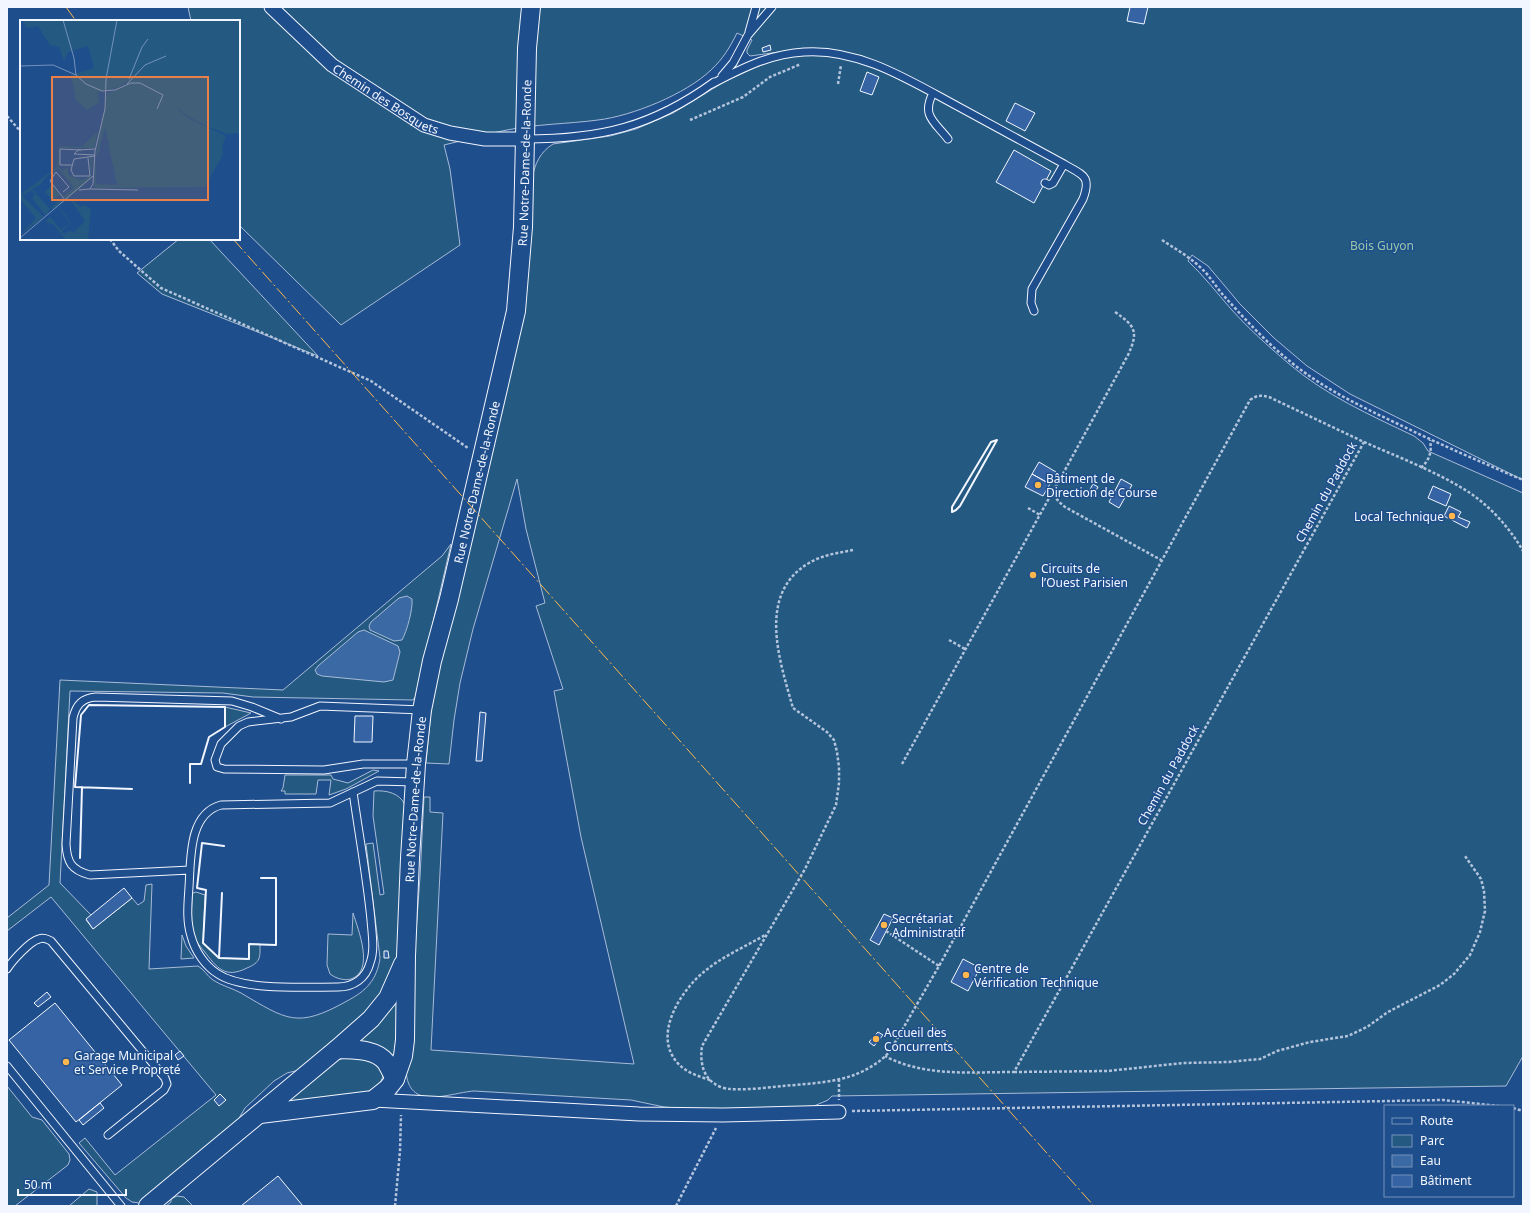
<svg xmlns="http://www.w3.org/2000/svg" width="1530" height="1213" viewBox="0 0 1530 1213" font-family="'Noto Sans',sans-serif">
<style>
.green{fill:#245a82;stroke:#a8bbd7}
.water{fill:#3b69a3;stroke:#a8bbd7}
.building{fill:#3563a3;stroke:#f2f6ff}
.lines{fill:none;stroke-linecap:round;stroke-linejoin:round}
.lane-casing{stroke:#f2f6ff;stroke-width:9}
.street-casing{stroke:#f2f6ff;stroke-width:15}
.secondary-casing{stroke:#f2f6ff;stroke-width:20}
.path{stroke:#b3c4dc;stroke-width:2.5;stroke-dasharray:3 2;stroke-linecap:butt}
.lane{stroke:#1f4e8c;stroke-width:7}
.street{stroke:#1f4e8c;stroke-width:13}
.secondary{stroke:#1f4e8c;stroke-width:18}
.wall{stroke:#f2f6ff;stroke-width:2}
.power{stroke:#ffb74d;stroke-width:1;stroke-dasharray:14 3 2 3;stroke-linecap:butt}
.poi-dot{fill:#ffb74d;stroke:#1f4e8c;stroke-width:1.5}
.labels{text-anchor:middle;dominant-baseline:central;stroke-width:3;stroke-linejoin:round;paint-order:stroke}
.street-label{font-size:12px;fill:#f2f6ff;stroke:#1f4e8c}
.park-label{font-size:12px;fill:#97c8a6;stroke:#1f4e8c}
.poi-label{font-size:12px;fill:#f2f6ff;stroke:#1f4e8c;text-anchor:start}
.inset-road{fill:none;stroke:#7391ba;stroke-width:1}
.view{fill:#ea8049;fill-opacity:0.15;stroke:#ea8049;stroke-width:2}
.inset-edge{fill:none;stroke:#f2f6ff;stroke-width:2}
</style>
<rect width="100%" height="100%" fill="#1f4e8c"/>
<path class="green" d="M188 7H1523V480L1350 394 1307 366 1274 338 1240 304 1208 266 1192 255 1188 261C1204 276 1217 293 1231 309 1248 328 1268 346 1288 363 1325 395 1370 415 1414 436L1423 443 1428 451 1523 493V1056L1506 1086 832 1096 828 1100 814 1106 777 1108 688 1109 664 1107 631 1100 474 1091C448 1093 408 1112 406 1070L420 877 424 797H430V812L443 813 431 1050 634 1064 581 837 554 691 563 689 536 606 545 603 526 529 517 479 473 629 460 683 454 720 449 764 426 763 433 691 445 640 532 178C535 164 540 152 553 144L610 136 636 129 673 113 724 82 754 68 778 59 786 51 750 56 747 53V50L752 40 737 33C730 47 723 59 711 70 686 94 632 116 598 120 568 124 536 124 507 130 486 134 465 140 444 145L450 169 460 245 341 325 239 225V21H191Z
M179 239H209L318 356 162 294 137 273Z
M451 544 419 683 416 696 413 700 253 697 223 693 70 691 60 883 91 915 86 920 93 929 132 898 138 905 144 901 146 885 152 884 149 969 198 966C204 969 207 976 213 980 222 986 232 988 241 993 287 1020 297 1029 347 1001 366 991 377 980 380 958L366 844 373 843 380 895 384 894 373 816 374 791C386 790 400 793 405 805L398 957 378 1004 303 1069 287 1073 274 1081 245 1108 235 1125 140 1203 132 1202 126 1198 79 1143 85 1138 115 1175 216 1095 51 897 7 931V918L49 885 60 680 283 690 442 556Z
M225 707 251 713 225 727Z
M373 770 379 771 346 789 329 795 331 780H318L316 794H285V791H281L283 788 285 775H331L333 779 348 783Z
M196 892 205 895 203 943 219 958 249 959V944H260C260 958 261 962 247 968 225 979 217 968 204 951 200 946 194 940 193 933 190 921 192 908 192 896L193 893Z
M353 913C358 929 375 971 351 979 344 981 335 978 330 974L327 965 328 934 352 935Z
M182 935 186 946 194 958 181 959Z
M402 995 394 1056 358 1043 357 1039Z
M359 1056 377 1064 383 1074C383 1084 372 1089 365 1093L288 1103 285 1097 335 1061 347 1057Z
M7 1086 32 1117 42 1120 69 1154 70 1160 68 1165 15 1206H7Z
M89 1189 97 1192V1206H69Z
M177 1196 184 1197 193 1206H166L171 1202V1199Z"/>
<path class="water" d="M407 596 412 599C413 609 407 631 402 640L394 641 370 630 369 626 371 622 399 598Z
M364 630 398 646 400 652 393 680 384 682 322 676 317 674 315 670 318 666 358 632Z"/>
<path class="building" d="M1130 7H1148L1144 24 1127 21Z
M770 45 771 50 763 52 762 48Z
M867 72 879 77 872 95 860 91Z
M1015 103 1035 113 1025 131 1006 121Z
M1014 150 1051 171 1034 203 996 182Z
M1039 462 1056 472 1050 484 1032 474Z
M1032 474 1050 484 1043 496 1025 487Z
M1121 479 1132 485 1119 508 1109 502Z
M1093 484 1098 487 1092 498 1087 495Z
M1433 486 1451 494 1446 506 1428 498Z
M1449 506 1461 512 1458 517 1470 522 1467 528 1444 516Z
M480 712 486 713 482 761H476Z
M355 716H373L372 742H354Z
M124 888 132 898 93 929 86 919Z
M884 914 893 918 879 945 870 940Z
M384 951H388L389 958H384Z
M963 959 980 968 968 991 951 982Z
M47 992 51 997 38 1007 34 1003Z
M55 1003 122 1085 76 1122 9 1040Z
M878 1032 883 1035 874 1046 869 1042Z
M180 1051 184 1056 178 1060 175 1055Z
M220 1094 226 1100 219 1106 214 1100Z
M100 1103 104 1108 83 1125 79 1120Z
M278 1176 303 1206H241Z"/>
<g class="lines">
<g class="lane-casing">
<path id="lane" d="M749 32 756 7
M722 76 733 63 748 35 772 7
M710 85C740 69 769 54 804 52 860 48 912 82 959 107 994 126 1029 145 1064 164 1082 175 1092 175 1083 199L1032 289 1031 303 1034 311
M933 93C921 116 935 122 948 139
M525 139C600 139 652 127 714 82
M1045 183 1049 185 1053 183 1064 164
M415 764H363L324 770 224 769 217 767 215 760 221 744 239 726 248 722 291 717 320 706 422 710
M353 792C359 835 367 878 371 920 372 934 375 950 370 963 366 978 354 987 338 987 307 987 244 991 218 974 205 966 195 951 191 936 186 920 188 903 189 887 191 860 188 814 221 805L330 803 377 781 415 782
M190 870 90 875C71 870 67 862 66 844L73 718C76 705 82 698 96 697L232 701 252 707 281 719
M7 969C12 961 30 941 39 939 43 937 47 939 51 941L165 1078 167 1084 164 1090 108 1135
M7 1066 121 1206"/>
</g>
<g class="street-casing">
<g id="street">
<path id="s1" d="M271 7 332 65 424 125 450 133 485 139H525"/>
<path d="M373 1100 639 1114 723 1115 839 1112"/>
</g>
</g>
<g class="secondary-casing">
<g id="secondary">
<path d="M337 1049C353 1050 375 1048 386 1062 389 1067 392 1073 395 1079"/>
<path id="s2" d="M260 1114 373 1100 388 1088 395 1079 403 1056 405 1040 406 956 410 858 416 764 422 710 432 661 449 599 516 311 523 227 527 48 531 7"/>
<path d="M148 1206 337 1049 371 1019 388 998 403 964"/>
</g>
</g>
<path class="path" d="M838 84 841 65
M7 116 21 132
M690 120 743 97 770 77 801 64
M110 239 119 251 161 288 371 381 468 448
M1162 240C1175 249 1189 256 1201 268 1210 276 1216 287 1224 296 1242 316 1265 341 1286 358 1320 387 1358 405 1398 424 1439 444 1481 462 1523 480
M1115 312C1135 326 1139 331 1128 355L1054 490C1054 498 1059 502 1065 507L1161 560
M1364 442C1398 457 1435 471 1467 491 1489 505 1510 528 1523 551
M1421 468C1430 459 1432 452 1430 440
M1028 508 1040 515
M853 550C838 553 822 555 809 563 756 594 780 662 793 708L827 732 834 740 837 752 839 767V783L836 805 805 869 702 1046C700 1060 702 1076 715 1084 719 1087 726 1089 730 1089 747 1090 765 1088 782 1086 805 1084 832 1083 854 1075 867 1070 881 1062 890 1051L939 966 1250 400C1257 395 1261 395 1269 397L1364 442 1014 1072C971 1072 924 1077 885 1056
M949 640 965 649
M902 764 1053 491
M886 931 939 966
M1014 1072 1108 1071 1183 1063 1229 1062 1260 1059 1277 1051 1310 1042 1348 1036 1367 1027 1388 1012 1440 985 1454 974 1470 955 1480 932 1485 911 1484 891 1481 879 1465 856
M839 1079V1100
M710 1080C698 1076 684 1072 676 1061 653 1033 682 989 705 971 723 956 745 947 765 935
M1513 1108 1523 1111
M852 1111 1443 1100 1499 1106
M395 1206 400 1151 401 1115
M676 1206 716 1128"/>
<use href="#lane" class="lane"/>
<use href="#street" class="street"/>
<use href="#secondary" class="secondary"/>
<path class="wall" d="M997 440 960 506 956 510 952 512V507L991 442Z
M132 789 75 787 81 715 89 705 225 707V727L209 737 201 764H190V783
M224 846 202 843 197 888 206 890 203 943 219 958 249 959V944L276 945V878H261
M80 858 82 787
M219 958 222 893"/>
<path class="power" d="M66 7 76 21
M233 239 1094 1206"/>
</g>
<g class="poi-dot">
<circle cx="1038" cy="485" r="4"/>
<circle cx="1452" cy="516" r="4"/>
<circle cx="1033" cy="575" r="4"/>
<circle cx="884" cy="925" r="4"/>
<circle cx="966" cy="975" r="4"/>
<circle cx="876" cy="1039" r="4"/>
<circle cx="66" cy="1062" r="4"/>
</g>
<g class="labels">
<g class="street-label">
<text stroke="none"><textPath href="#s1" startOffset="148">Chemin des Bosquets</textPath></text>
<text stroke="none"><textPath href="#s2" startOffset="1074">Rue Notre-Dame-de-la-Ronde</textPath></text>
<text stroke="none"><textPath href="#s2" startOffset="750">Rue Notre-Dame-de-la-Ronde</textPath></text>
<text transform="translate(1326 492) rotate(-61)">Chemin du Paddock</text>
<text transform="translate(1168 775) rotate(-61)">Chemin du Paddock</text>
<text stroke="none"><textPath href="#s2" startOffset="426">Rue Notre-Dame-de-la-Ronde</textPath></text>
</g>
<g class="park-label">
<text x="1382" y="245">Bois Guyon</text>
</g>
<g class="poi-label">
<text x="1046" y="478">Bâtiment de<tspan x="1046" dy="14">Direction de Course</tspan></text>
<text x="1444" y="516" text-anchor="end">Local Technique</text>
<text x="1041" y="568">Circuits de<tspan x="1041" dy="14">l’Ouest Parisien</tspan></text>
<text x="892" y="918">Secrétariat<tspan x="892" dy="14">Administratif</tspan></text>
<text x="974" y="968">Centre de<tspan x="974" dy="14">Vérification Technique</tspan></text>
<text x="884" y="1032">Accueil des<tspan x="884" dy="14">Concurrents</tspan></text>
<text x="74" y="1055">Garage Municipal<tspan x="74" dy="14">et Service Propreté</tspan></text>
</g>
</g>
<g transform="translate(20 20)">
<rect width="220" height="220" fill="#1f4e8c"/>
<path d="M2 0H220V113L207 114 191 108 169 97 153 84 168 98 206 116 202 126 203 134 185 167 74 168 76 138V164L97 165 85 107 78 135H76L87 73 94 71 109 63V61L97 68 78 72 79 82 67 90 56 80 51 55 74 48 68 26 48 32 44 41 39 27 30 25 18 6 7 8ZM78 112 74 128H40L39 147 42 151 48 147V155L61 160 71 156 70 137 73 138 71 159 46 179 40 173 44 176 54 168 38 148 24 159 21 164 12 169 30 189 26 196 12 178 15 175 11 170 2 176 24 197 0 215 16 198 0 179V175L37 147 39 126 61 127ZM32 165 40 175 33 180 36 183 42 178V183L33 189 30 188 36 184 25 172ZM51 179 61 187 63 185 71 189 68 220H46L33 204 25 202 30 197 41 210 50 203 39 189 40 188 51 203 41 212 45 214 50 210 53 213 65 201 51 180 41 187Z" fill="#245a82"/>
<path class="inset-road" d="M43 0 54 38 56 55M0 46 33 45 56 55 66 64 82 71 95 70 111 63H120L143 75 137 89M109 59 122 27 128 19M107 64 125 45 146 36M75 135 54 134 58 130 75 129M68 138 70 156H54L51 150 54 139 75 136M52 145H40V129L61 130M70 169 118 170M59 170 70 169 73 164 75 131 85 89 86 59 97 0M43 172 49 167 36 152 30 161 45 180M0 218 73 156"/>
<path class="view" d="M32 57H188V180H32Z"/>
<rect width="220" height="220" class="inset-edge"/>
</g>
<rect width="1530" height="1213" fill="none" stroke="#f2f6ff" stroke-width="16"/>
<rect x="1384" y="1105" width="130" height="92" fill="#1f4e8c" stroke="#7391ba"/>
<rect x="1392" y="1118" width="20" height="6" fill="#1f4e8c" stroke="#7391ba"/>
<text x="1420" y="1125" font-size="12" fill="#f2f6ff">Route</text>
<rect x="1392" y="1135" width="20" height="12" fill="#245a82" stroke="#7391ba"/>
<text x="1420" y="1145" font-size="12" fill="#f2f6ff">Parc</text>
<rect x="1392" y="1155" width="20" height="12" fill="#3b69a3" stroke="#7391ba"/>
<text x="1420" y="1165" font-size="12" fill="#f2f6ff">Eau</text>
<rect x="1392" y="1175" width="20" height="12" fill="#3563a3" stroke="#7391ba"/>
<text x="1420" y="1185" font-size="12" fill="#f2f6ff">Bâtiment</text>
<path d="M18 1189v6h108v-6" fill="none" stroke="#f2f6ff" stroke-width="2"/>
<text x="24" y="1189" font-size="12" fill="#f2f6ff" stroke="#1f4e8c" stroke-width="3" paint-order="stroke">50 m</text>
</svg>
